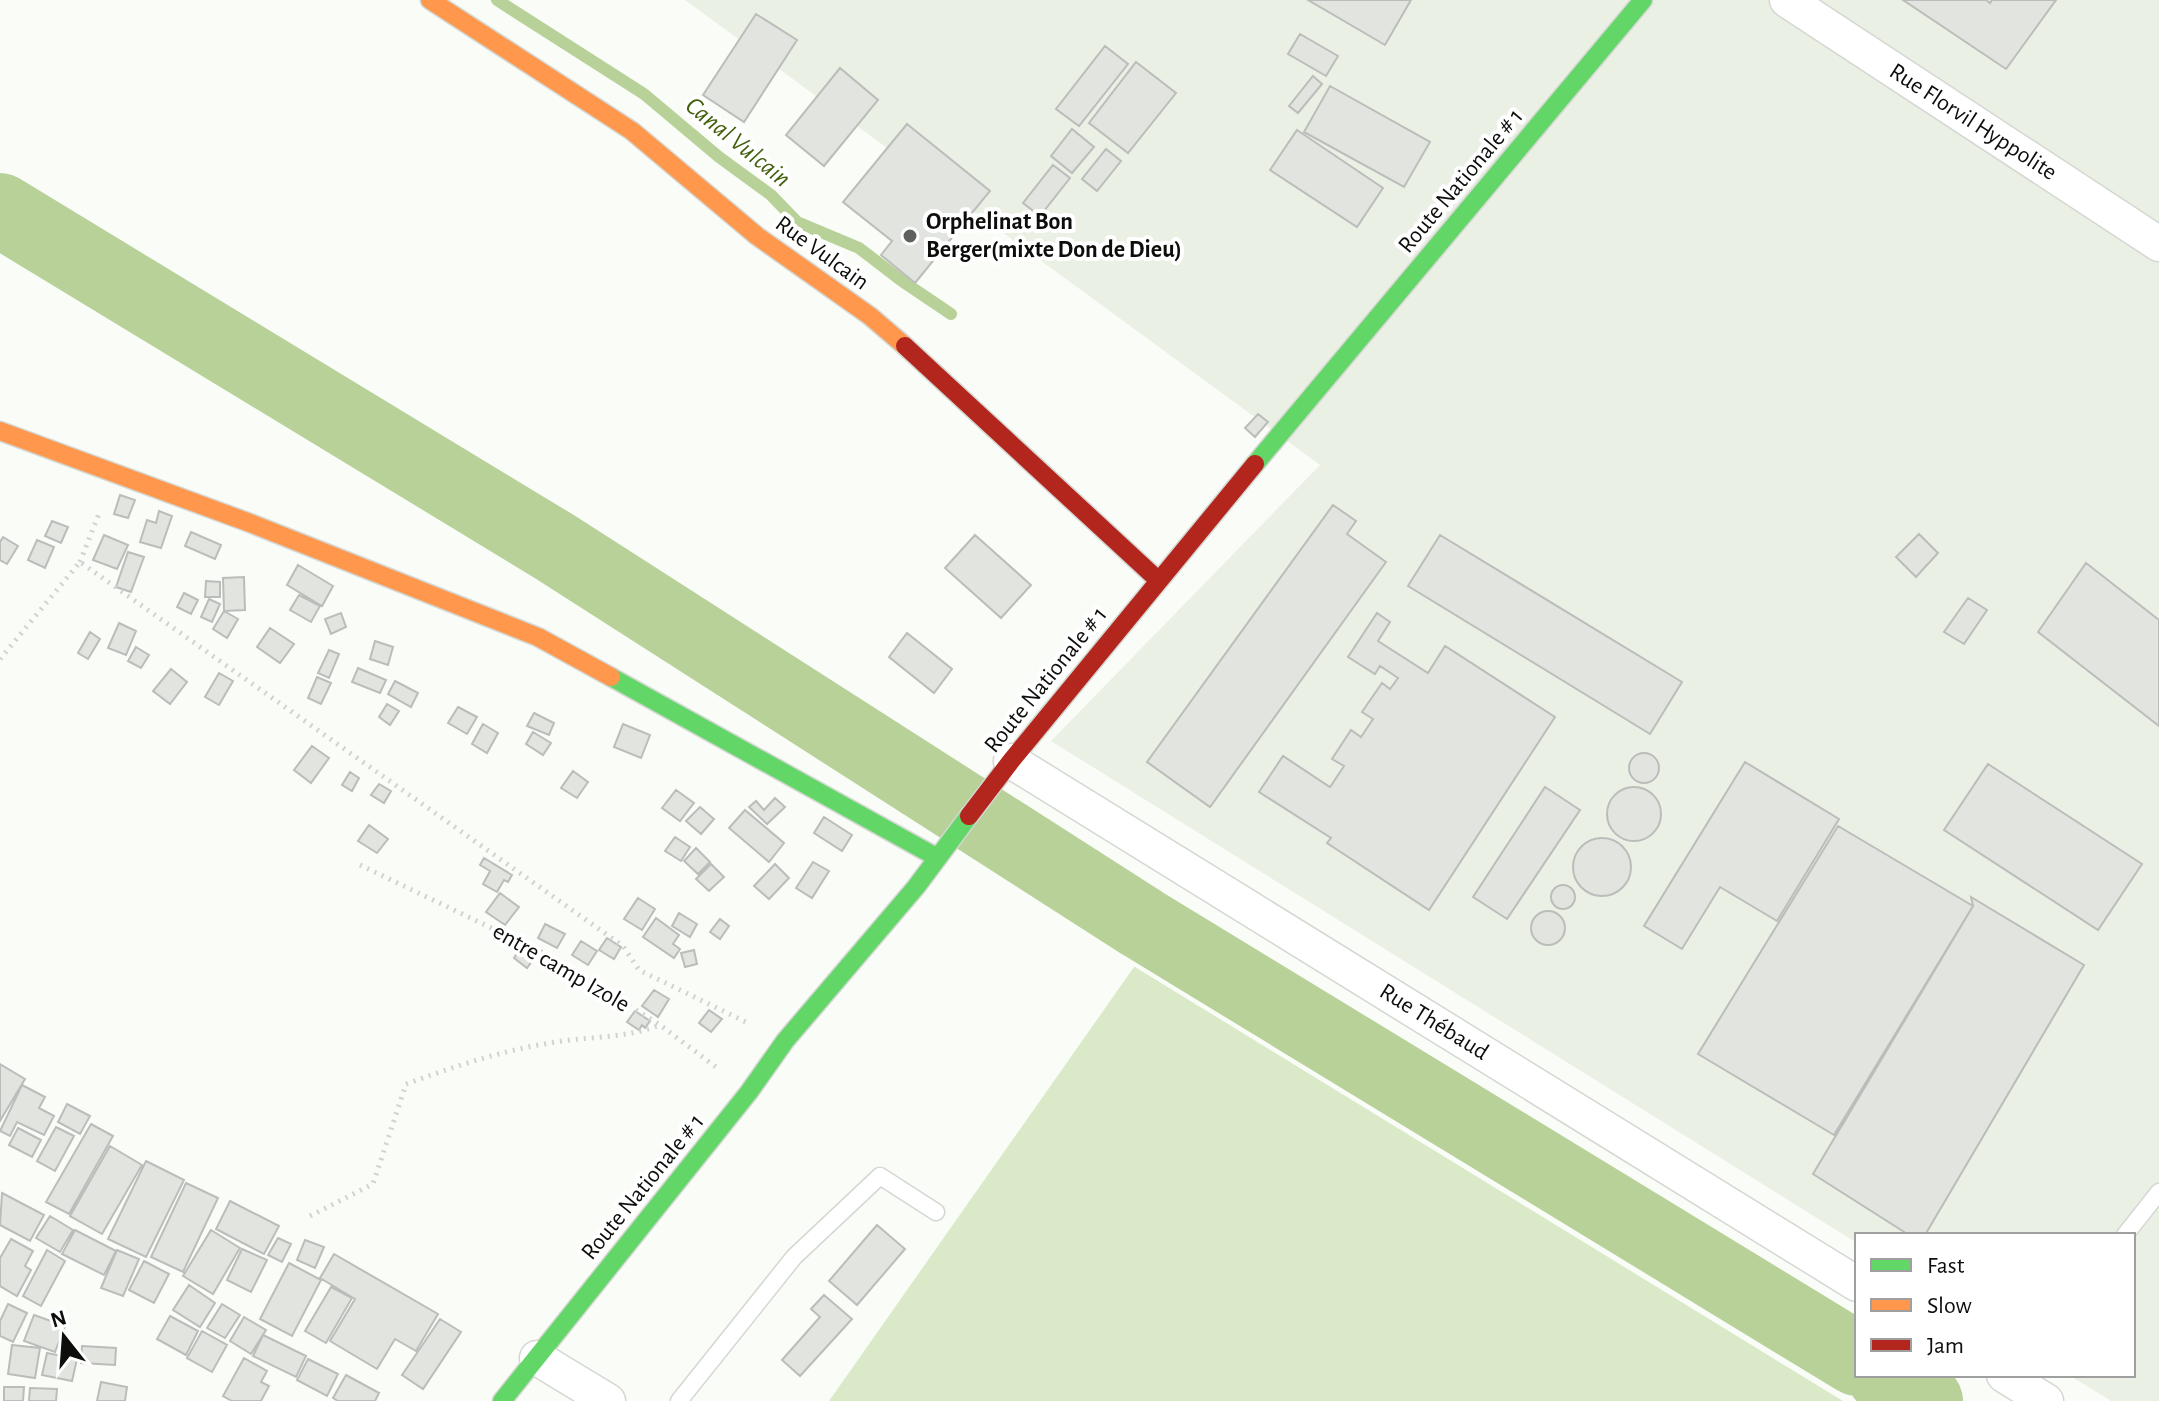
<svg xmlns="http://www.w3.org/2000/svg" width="2159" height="1401" viewBox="0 0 2159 1401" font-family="'Alegreya Sans',sans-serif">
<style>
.built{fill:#ebf0e5}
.green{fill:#daeac8}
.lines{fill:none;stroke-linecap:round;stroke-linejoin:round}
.stream{stroke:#b7d199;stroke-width:12}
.river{stroke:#b7d199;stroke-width:74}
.building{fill:#e2e4e0;stroke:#bbbdba;stroke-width:2}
.lane-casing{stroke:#d5d7d3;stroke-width:19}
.street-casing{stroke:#d5d7d3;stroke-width:37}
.fast-casing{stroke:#d5d7d3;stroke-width:21}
.slow-casing{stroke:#d5d7d3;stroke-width:21}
.jam-casing{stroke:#d5d7d3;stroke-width:21}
.path{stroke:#d1d2d1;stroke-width:5;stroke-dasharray:2 6;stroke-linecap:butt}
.lane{stroke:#fefffe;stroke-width:16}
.street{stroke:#fefffe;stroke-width:34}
.fast{stroke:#63d668;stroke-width:18}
.slow{stroke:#ff974d;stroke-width:18}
.jam{stroke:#b3261e;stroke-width:18}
.poi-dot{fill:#60615e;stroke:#fff;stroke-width:3}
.labels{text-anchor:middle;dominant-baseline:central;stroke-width:8;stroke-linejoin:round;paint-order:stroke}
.street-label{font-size:24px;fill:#0d0e0c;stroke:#fff}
.poi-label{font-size:24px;font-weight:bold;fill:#0d0e0c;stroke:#fff;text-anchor:start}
.water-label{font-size:26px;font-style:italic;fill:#43610e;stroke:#fff}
</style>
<rect width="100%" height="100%" fill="#f9fcf7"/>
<path class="built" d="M685 0H2159V1401H2111L2069 1375H2133V1235H1857V1243L1051 741 1320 465Z"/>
<path class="green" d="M1134 967H1135L1843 1401H829Z"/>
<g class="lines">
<path class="stream" d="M497 0 644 94 719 157 771 195 797 222 859 248 902 281 951 314"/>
<path class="river" d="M0 210 555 547 1142 923 1857 1359
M1883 1375 1926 1401"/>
</g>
<path class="building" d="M1308 0H1411L1385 45Z
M1903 0H1986L1990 3 1992 0H2056L2006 69Z
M756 14 797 40 744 122 703 95Z
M1300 34 1338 56 1326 76 1288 54Z
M1105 46 1128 64 1079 126 1056 109Z
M1136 62 1176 93 1128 153 1089 123Z
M840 68 878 100 824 166 786 135Z
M1313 76 1322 84 1298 113 1289 106Z
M1330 86 1430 142 1404 187 1304 132Z
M907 124 990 191 915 283 881 255 892 241 843 202Z
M1072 129 1094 147 1072 173 1051 156Z
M1297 130 1383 188 1357 227 1270 170Z
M1106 149 1121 161 1097 191 1082 179Z
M1053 165 1070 178 1040 216 1023 203Z
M1258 414 1268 422 1255 437 1245 428Z
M120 495 135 500 128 518 114 514Z
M1333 505 1356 521 1347 534 1386 562 1210 807 1147 762Z
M159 511 172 516 161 548 140 542 147 520 156 523Z
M52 521 68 527 61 543 45 536Z
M191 532 221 545 215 559 185 546Z
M1919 534 1938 553 1916 577 1896 557Z
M104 535 128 545 117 569 93 560Z
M975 535 1031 585 1001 618 945 568Z
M1440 535 1682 682 1650 734 1408 586Z
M3 537 18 546 7 564 0 560V542Z
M37 540 54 547 45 568 28 560Z
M128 552 144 557 131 592 116 587Z
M2086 563 2159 620V726L2038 632Z
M298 565 333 586 322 606 287 585Z
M244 577 245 610 224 611 223 578Z
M206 581 220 582V597H205Z
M184 593 198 600 191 614 177 607Z
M299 595 320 606 311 622 290 610Z
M1968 598 1987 610 1964 644 1944 632Z
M209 599 220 604 212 622 201 617Z
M224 611 238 619 227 638 213 629Z
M341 613 346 627 331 634 325 619Z
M1377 613 1390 622 1378 641 1428 673 1445 646 1555 717 1429 910 1327 843 1331 838 1259 792 1283 756 1330 787 1344 766 1332 759 1351 730 1361 737 1373 719 1362 712 1382 683 1390 689 1398 678 1380 666 1375 674 1348 657Z
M119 623 136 631 126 655 108 648Z
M270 628 294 644 280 663 257 647Z
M90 632 100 639 88 659 78 653Z
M907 633 952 669 934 693 889 657Z
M375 641 393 647 388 665 370 659Z
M136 647 149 655 141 668 128 661Z
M329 650 339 654 329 678 318 673Z
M358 668 386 680 380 693 352 682Z
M171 669 187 682 170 704 153 691Z
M219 673 233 681 219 705 205 697Z
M317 677 331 683 321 704 308 698Z
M395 681 418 693 411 707 388 694Z
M387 704 399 711 390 725 379 717Z
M458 707 477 717 467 734 448 723Z
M534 713 554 723 549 735 527 726Z
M483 724 498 733 487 753 472 744Z
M623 724 650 735 641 758 614 747Z
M533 732 551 743 543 755 526 744Z
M312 746 329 758 311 783 294 770Z
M1629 768a15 15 0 1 1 30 0a15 15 0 1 1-30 0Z
M1745 762 1839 819 1777 921 1720 887 1682 949 1644 926Z
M1988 764 2142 864 2098 930 1944 830Z
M573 771 588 782 577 798 561 788Z
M350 772 359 778 352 791 342 785Z
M379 784 391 791 384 803 371 795Z
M1545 787 1580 810 1507 919 1473 897Z
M1607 814a27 27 0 1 1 54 0a27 27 0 1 1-54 0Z
M676 790 694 803 680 821 662 808Z
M775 798 785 807 767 824 749 807 756 801 764 810Z
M700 807 714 819 701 834 686 821Z
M745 810 784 843 769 862 729 828Z
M824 817 852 835 842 851 814 833Z
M369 825 388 839 377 853 358 841Z
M1838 826 1973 906 1834 1135 1698 1054Z
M675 837 690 847 681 861 665 851Z
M1573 867a29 29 0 1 1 58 0a29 29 0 1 1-58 0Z
M696 848 710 862 698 874 684 861Z
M484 858 512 875 508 882 504 880 497 892 483 884 490 871 480 865Z
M813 862 829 871 812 898 796 888Z
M711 864 724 877 709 891 696 879Z
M775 864 789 878 769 899 754 886Z
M1551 897a12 12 0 1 1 24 0a12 12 0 1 1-24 0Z
M500 893 519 907 505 925 486 912Z
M1971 897 2084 965 1925 1235H1909L1813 1174 1973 906Z
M638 898 655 909 642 930 624 919Z
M1531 928a17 17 0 1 1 34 0a17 17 0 1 1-34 0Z
M679 913 697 924 690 937 672 926Z
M656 918 679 935 673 944 680 949 674 958 643 937Z
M720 919 729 926 720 939 710 932Z
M545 924 565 934 557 948 538 938Z
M607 938 621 947 614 959 599 950Z
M581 941 597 951 588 965 572 955Z
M521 947 535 957 527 968 514 958Z
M694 950 697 964 685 967 681 953Z
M654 990 669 999 658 1017 642 1006Z
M709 1010 722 1019 711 1032 699 1023Z
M635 1011 650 1021 645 1028 642 1025 639 1030 627 1022Z
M0 1064 25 1079 0 1121Z
M22 1085 45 1097 39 1108 54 1116 44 1135 17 1122 10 1136 0 1131Z
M67 1104 90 1116 80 1134 58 1122Z
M91 1124 113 1136 69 1214 46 1202Z
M56 1127 74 1136 55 1171 37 1161Z
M18 1128 41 1140 32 1157 9 1145Z
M110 1146 142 1165 102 1234 70 1216Z
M146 1161 184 1180 146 1257 108 1239Z
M186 1183 218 1198 183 1272 151 1257Z
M2 1193 44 1215 30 1241 0 1225Z
M230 1201 279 1226 264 1254 216 1229Z
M50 1216 73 1230 60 1252 36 1238Z
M877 1225 905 1249 857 1305 829 1281Z
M75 1230 116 1251 104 1275 62 1254Z
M211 1230 240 1248 213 1294 183 1276Z
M278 1238 291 1244 282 1262 268 1255Z
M11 1239 33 1251 25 1266 31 1270 17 1296 0 1286V1258Z
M305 1240 324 1247 315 1268 297 1260Z
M242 1249 267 1260 251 1292 227 1280Z
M47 1250 65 1261 41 1306 23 1296Z
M117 1250 139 1259 123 1296 101 1288Z
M334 1254 438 1314 416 1351 395 1339 377 1369 330 1341 355 1299 320 1278Z
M144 1261 169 1274 154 1303 129 1290Z
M289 1263 321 1280 292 1336 260 1319Z
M189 1285 215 1303 200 1327 173 1310Z
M331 1287 352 1298 326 1343 305 1331Z
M824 1295 852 1319 800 1376 782 1360 820 1317 811 1309Z
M8 1304 27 1313 13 1342 0 1336V1321Z
M222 1304 240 1315 225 1338 207 1328Z
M34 1315 65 1326 55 1352 24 1341Z
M170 1316 198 1331 186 1355 157 1339Z
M244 1317 266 1330 251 1354 230 1341Z
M440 1319 461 1332 423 1389 402 1375Z
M202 1331 227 1345 212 1372 187 1358Z
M263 1335 306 1356 296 1377 253 1356Z
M12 1345 40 1348 35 1378 8 1374Z
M82 1346 116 1348 115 1365 81 1363Z
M47 1353 77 1359 72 1381 42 1375Z
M244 1358 267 1371 261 1382 269 1386 261 1401H232L223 1396Z
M308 1359 338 1374 327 1396 297 1380Z
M346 1375 379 1393 375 1401H338L333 1398Z
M101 1382 127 1387 125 1401H97Z
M4 1387H24L23 1401H4Z
M30 1388 57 1389 56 1401H29Z"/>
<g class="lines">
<g class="lane-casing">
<path id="lane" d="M2125 1235 2159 1192
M679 1401 794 1257 880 1176 936 1212"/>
</g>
<g class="street-casing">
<path id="street" d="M1787 0 2159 244
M1011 761 1857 1284
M537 1358 608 1401
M2004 1375 2046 1401"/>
</g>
<g class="fast-casing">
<path id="fast" d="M1255 464 1643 0
M611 677 938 858
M502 1401 749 1092 785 1041 916 887 969 816"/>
</g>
<g class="slow-casing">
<path id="slow" d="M430 0 632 131 757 236 870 316 905 346
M0 431 250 523 538 637 611 677"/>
</g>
<g class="jam-casing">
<path id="jam" d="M905 346 1158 580
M969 816 1011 761 1255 464"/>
</g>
<path class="path" d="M80 562 100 511
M0 659 80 562 623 946 639 970 748 1023
M360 865 548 955 660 1025 716 1067
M310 1216 373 1184 406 1084C453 1067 500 1051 550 1043 586 1036 625 1039 660 1025"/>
<use href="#lane" class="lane"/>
<use href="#street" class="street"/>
<use href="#fast" class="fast"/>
<use href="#slow" class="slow"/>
<use href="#jam" class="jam"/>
</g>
<circle class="poi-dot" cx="910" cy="236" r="8"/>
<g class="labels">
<g class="street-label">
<text transform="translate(1973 122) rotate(33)">Rue Florvil Hyppolite</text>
<text transform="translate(1461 181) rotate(-50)">Route Nationale # 1</text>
<text transform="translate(822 253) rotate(36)">Rue Vulcain</text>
<text transform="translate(1046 680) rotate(-51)">Route Nationale # 1</text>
<text transform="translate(561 968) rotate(30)">entre camp Izole</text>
<text transform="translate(1434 1022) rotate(32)">Rue Thébaud</text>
<text transform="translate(643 1187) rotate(-51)">Route Nationale # 1</text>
</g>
<g class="poi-label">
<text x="926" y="222">Orphelinat Bon<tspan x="926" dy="28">Berger(mixte Don de Dieu)</tspan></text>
</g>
<g class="water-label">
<text transform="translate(738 142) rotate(39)">Canal Vulcain</text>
</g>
</g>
<rect x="1855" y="1233" width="280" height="144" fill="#ffffff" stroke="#9e9f9e" stroke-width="2"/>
<rect x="1871" y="1259" width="40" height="12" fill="#63d668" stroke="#9e9f9e" stroke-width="2"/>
<text x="1927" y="1273" font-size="24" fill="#0d0e0c">Fast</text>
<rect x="1871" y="1299" width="40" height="12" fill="#ff974d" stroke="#9e9f9e" stroke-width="2"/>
<text x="1927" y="1313" font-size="24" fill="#0d0e0c">Slow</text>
<rect x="1871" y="1339" width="40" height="12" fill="#b3261e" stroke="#9e9f9e" stroke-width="2"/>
<text x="1927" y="1353" font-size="24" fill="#0d0e0c">Jam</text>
<g transform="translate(64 1337) rotate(343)" stroke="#ffffff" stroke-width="6" paint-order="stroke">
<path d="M0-6L14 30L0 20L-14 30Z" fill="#0d0e0c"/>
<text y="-12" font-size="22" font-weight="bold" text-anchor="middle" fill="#0d0e0c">N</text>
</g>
</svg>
